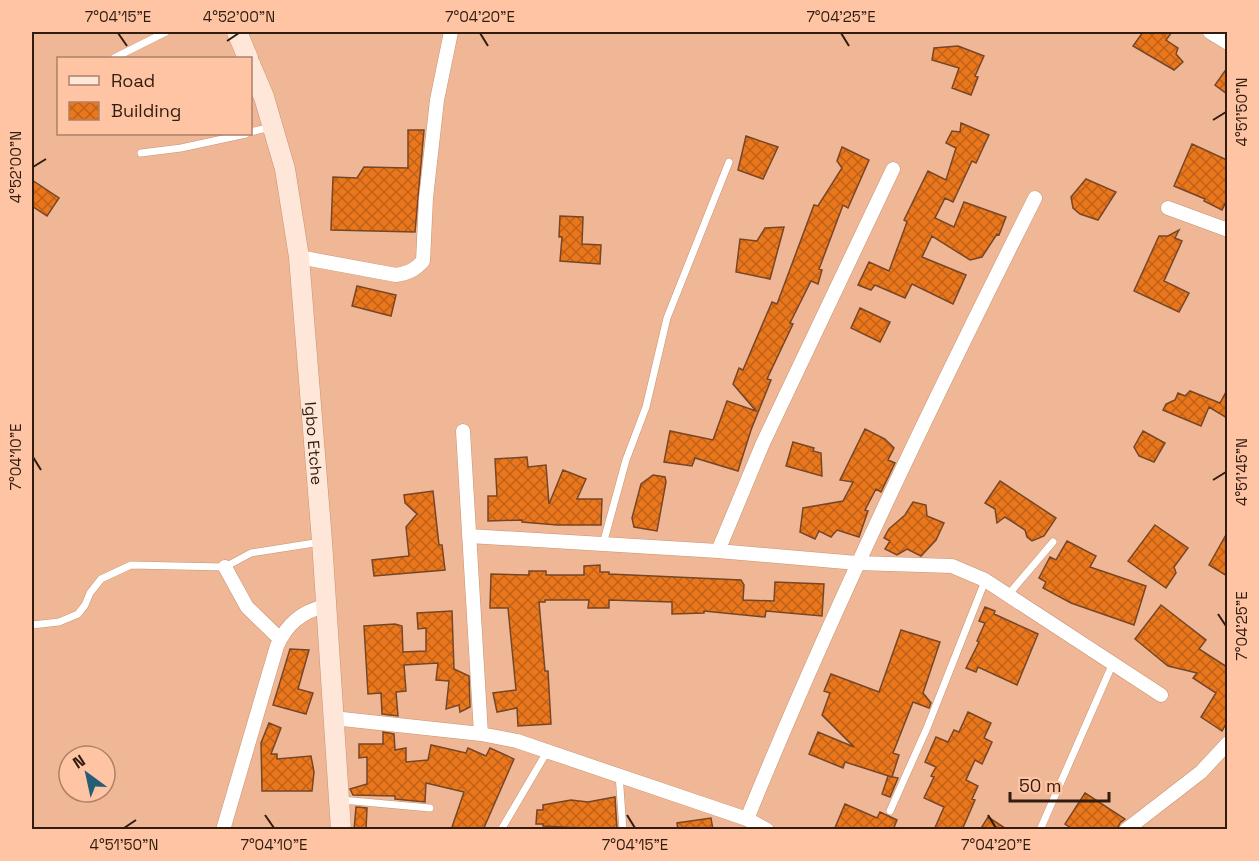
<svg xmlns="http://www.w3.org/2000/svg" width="1259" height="861" viewBox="0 0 1259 861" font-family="'Space Grotesk',sans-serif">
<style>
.building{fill:url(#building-cross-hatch);stroke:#764627;stroke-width:1.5}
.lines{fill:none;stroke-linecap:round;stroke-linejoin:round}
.lane-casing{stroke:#c89272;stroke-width:8}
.street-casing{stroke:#c89272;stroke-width:15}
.secondary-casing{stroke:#c89272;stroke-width:21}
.lane{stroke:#fff;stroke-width:7}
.street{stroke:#fff;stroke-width:14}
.secondary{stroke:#fee7d9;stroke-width:20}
.ticks{fill:none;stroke:#311c0f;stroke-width:2}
.labels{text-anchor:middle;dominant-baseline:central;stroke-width:4.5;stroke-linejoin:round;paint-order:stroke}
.street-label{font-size:16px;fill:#311c0f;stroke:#fec4a3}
.neatline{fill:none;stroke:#311c0f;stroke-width:2}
.ticks-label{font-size:15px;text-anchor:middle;fill:#311c0f}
</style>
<defs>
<pattern id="building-cross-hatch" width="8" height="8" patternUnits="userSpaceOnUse" patternTransform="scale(1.5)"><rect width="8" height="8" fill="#eb771d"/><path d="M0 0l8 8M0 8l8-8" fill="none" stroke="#bf6118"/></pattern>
</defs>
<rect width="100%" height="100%" fill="#f0b796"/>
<path class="building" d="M1143 32H1172L1166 40 1178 48 1176 54 1183 62 1174 70 1133 46Z
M958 46 984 56 975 76 978 77 971 95 952 88 959 68 932 60 934 48Z
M1227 68V94L1215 85Z
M961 123 989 135 976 163 972 161 953 202 945 198 935 218 954 227 964 202 1006 217 999 235 997 234 982 257 970 260 932 236 922 257 966 275 953 304 912 284 905 298 875 285 871 290 858 285 869 262 889 271 907 222 904 220 928 171 946 180 956 148 946 143 952 131 960 132Z
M408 130H424L415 232 331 230 333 177 357 178 364 167 408 168Z
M746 136 778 147 763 179 738 170Z
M1192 144 1227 160V200L1222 210 1204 201 1205 199 1174 186Z
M842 147 869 160 848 208 843 205 819 269 822 270 818 284 811 281 790 323 793 324 767 379 771 380 751 430 738 471 695 458 692 466 664 462 670 431 713 440 727 401 756 411 733 384 739 368 743 370 772 302 777 304 814 205 818 206 842 168 837 161Z
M1086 179 1116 192 1098 220 1080 214 1073 208 1071 197Z
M32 180 59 198 47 216 32 206Z
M560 216 583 217 582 244 601 245 600 264 560 261 562 237H559Z
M784 227 770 279 736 272 740 239 757 241 765 228Z
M1179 230 1175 238 1182 241 1164 281 1189 293 1179 312 1134 291 1159 236H1168Z
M357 286 396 295 391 316 352 306Z
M860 308 890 322 880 342 851 328Z
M1227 390V418L1209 407 1201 426 1163 410 1166 404 1175 400 1178 393 1185 396 1190 391 1220 403Z
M865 429 885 439 894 448 888 460 895 463 881 492 876 489 865 510 868 511 859 537 837 530 831 537 819 531 815 539 800 532 803 508 843 501 853 482 840 480Z
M1143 431 1165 443 1154 462 1139 456 1134 447Z
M793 442 814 448 813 451 821 453 822 476 786 466Z
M527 457 528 467 546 465 549 504 563 470 586 479 577 499H602L601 525H557L522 522V520L488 521V496H497L495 459Z
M653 475 665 477 666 482 657 531 634 527 632 518 641 484Z
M1000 481 1056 518 1044 536 1032 541 1027 537 1025 530 1005 517 997 523 995 509 985 503Z
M433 491 439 545H442L445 570 374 576 372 560 409 556 406 527 417 514 405 503 404 495Z
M913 502 926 505 927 516 944 523 936 540 921 556 907 549 897 555 885 549 890 541 884 538 889 529 905 515Z
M1155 525 1188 548 1174 567 1176 573 1166 588 1128 561Z
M1227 533V576L1209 565Z
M1067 541 1096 556 1090 567 1146 586 1134 625 1071 603 1043 588 1046 582 1039 578 1050 557 1056 560Z
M600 565V572H609V574L741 580 744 585 743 600 774 601 775 582 824 584 822 616 766 611 765 617 704 611V613L672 614V602L609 600V608H588L589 600H545V602H539L545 671H548L551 724 518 726 517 708 497 712 493 693 516 690 508 608H490L491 574 529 575V571H546V575H584V566Z
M1161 605 1206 640 1199 649 1227 667V722L1222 731 1201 717 1216 693 1193 678 1197 673 1168 666 1135 639Z
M985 607 995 611 994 614 1038 634 1017 685 978 667 976 672 966 668 979 642 977 641 985 623 979 621Z
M452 611 454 669 469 676 470 707 460 712 459 705 446 709 449 681 436 680 438 663 404 665 406 691 396 692 398 716 382 714 381 693 368 694 364 626 395 624 402 626 403 652 426 651V628L418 629 417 613Z
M901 630 940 642 923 693 931 703 929 708 913 702 893 753 899 755 892 777 845 762 843 768 809 754 818 732 854 747 822 715 830 693 824 691 831 674 879 692Z
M290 649 309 650 298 689 313 693 306 714 273 705Z
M968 712 991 723 984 738 992 742 982 764 975 760 966 780 978 786 972 799 975 800 962 830H934L944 807 924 798 934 777 931 776 936 767 925 762 936 737 948 742 954 730 959 732Z
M269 723 281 728 271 754H277V759L311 756 314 772 312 791H262L261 743Z
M383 732 394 734 395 750 406 748V762L428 760 431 745 466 753 468 748 486 756 490 748 514 759 483 830H451L464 792 426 783 425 802 395 799V796L353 795 350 789 367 784V757L359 758V744H383Z
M888 776 898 778 890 797 882 794Z
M1085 793 1125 819 1120 823 1117 830H1074L1065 824Z
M615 797 617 830 543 826V824H536L537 810H543V805L571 800 588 802Z
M845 804 877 818 880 812 897 820 893 830H834Z
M356 807 367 808 366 830H354Z
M988 817 1008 830H980Z
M711 818 713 830H678L677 823Z"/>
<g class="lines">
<g class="lane-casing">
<path id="lane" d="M114 58 166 32
M250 132 271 127
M141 153 181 148 246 134
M603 544 626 460 646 407 667 318 729 162
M1008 595 1053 542
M32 625 59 622 78 614 85 605 90 593 101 579 131 565 225 567 251 553 321 542
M619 774 623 830
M342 800 430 808
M890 811 927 728 985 581
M501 830 548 750
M1040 830 1113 663"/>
</g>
<g class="street-casing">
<path id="street" d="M1210 32 1228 43
M1168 208 1228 230
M299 257 396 275C408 273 415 270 423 261L426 198 437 100 451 32
M463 431 481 734
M469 536 718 551 857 563 952 566 985 580 1161 695
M718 551 763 443 893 169
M225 567 247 607 280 639
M333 718 481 734 517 741 747 819 767 830
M747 819C833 608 932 403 1035 198
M223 830 277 646C287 624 301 612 325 606
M1126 830 1201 772 1228 743"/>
</g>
<g class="secondary-casing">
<g id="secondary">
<path d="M237 32 248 58"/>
<path id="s1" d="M250 64 264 97 285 169 299 257 322 541 341 830"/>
</g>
</g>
<use href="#lane" class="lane"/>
<use href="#street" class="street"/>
<use href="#secondary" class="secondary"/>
</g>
<path class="ticks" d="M118 33 127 46M480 33 488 46M841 33 849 46M227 41 239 33M1213 120 1226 112M33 167 46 159M33 457 41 470M1213 480 1226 472M1218 614 1226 626M265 815 274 828M627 815 635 828M988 815 996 828M124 828 136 820"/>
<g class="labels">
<g class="street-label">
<text stroke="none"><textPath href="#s1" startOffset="387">Igbo Etche</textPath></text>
</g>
</g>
<rect width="1259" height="861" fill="none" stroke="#fec4a3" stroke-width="66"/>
<rect x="57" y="57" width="195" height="78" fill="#fec4a3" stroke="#ac8168" stroke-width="1.5"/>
<rect x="69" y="76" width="30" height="9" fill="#fee7d9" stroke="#ac8168" stroke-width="1.5"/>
<text x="111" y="87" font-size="18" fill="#311c0f">Road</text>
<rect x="69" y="102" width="30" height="18" fill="url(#building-cross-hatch)" stroke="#ac8168" stroke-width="1.5"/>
<text x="111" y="117" font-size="18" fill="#311c0f">Building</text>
<g transform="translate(87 774) rotate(327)"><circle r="28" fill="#fec4a3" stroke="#ac8168" stroke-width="1.5"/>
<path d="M0-4.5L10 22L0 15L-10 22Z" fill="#255d77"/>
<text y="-9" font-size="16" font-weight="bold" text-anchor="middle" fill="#311c0f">N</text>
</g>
<path d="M1010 792v9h99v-9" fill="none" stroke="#311c0f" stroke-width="3"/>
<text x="1019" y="792" font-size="18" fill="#311c0f" stroke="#fec4a3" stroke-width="4.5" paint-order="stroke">50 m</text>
<rect x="33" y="33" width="1193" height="795" class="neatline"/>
<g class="ticks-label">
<text x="118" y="22">7°04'15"E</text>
<text x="239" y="22">4°52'00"N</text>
<text x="480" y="22">7°04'20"E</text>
<text x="841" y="22">7°04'25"E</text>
<text transform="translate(1242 112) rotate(-90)" y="5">4°51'50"N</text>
<text transform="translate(16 167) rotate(-90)" y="5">4°52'00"N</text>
<text transform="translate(16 457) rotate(-90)" y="5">7°04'10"E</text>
<text transform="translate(1242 472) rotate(-90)" y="5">4°51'45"N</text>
<text transform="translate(1242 626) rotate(-90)" y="5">7°04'25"E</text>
<text x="124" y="850">4°51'50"N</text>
<text x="274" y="850">7°04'10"E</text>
<text x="635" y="850">7°04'15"E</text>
<text x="996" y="850">7°04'20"E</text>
</g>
</svg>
